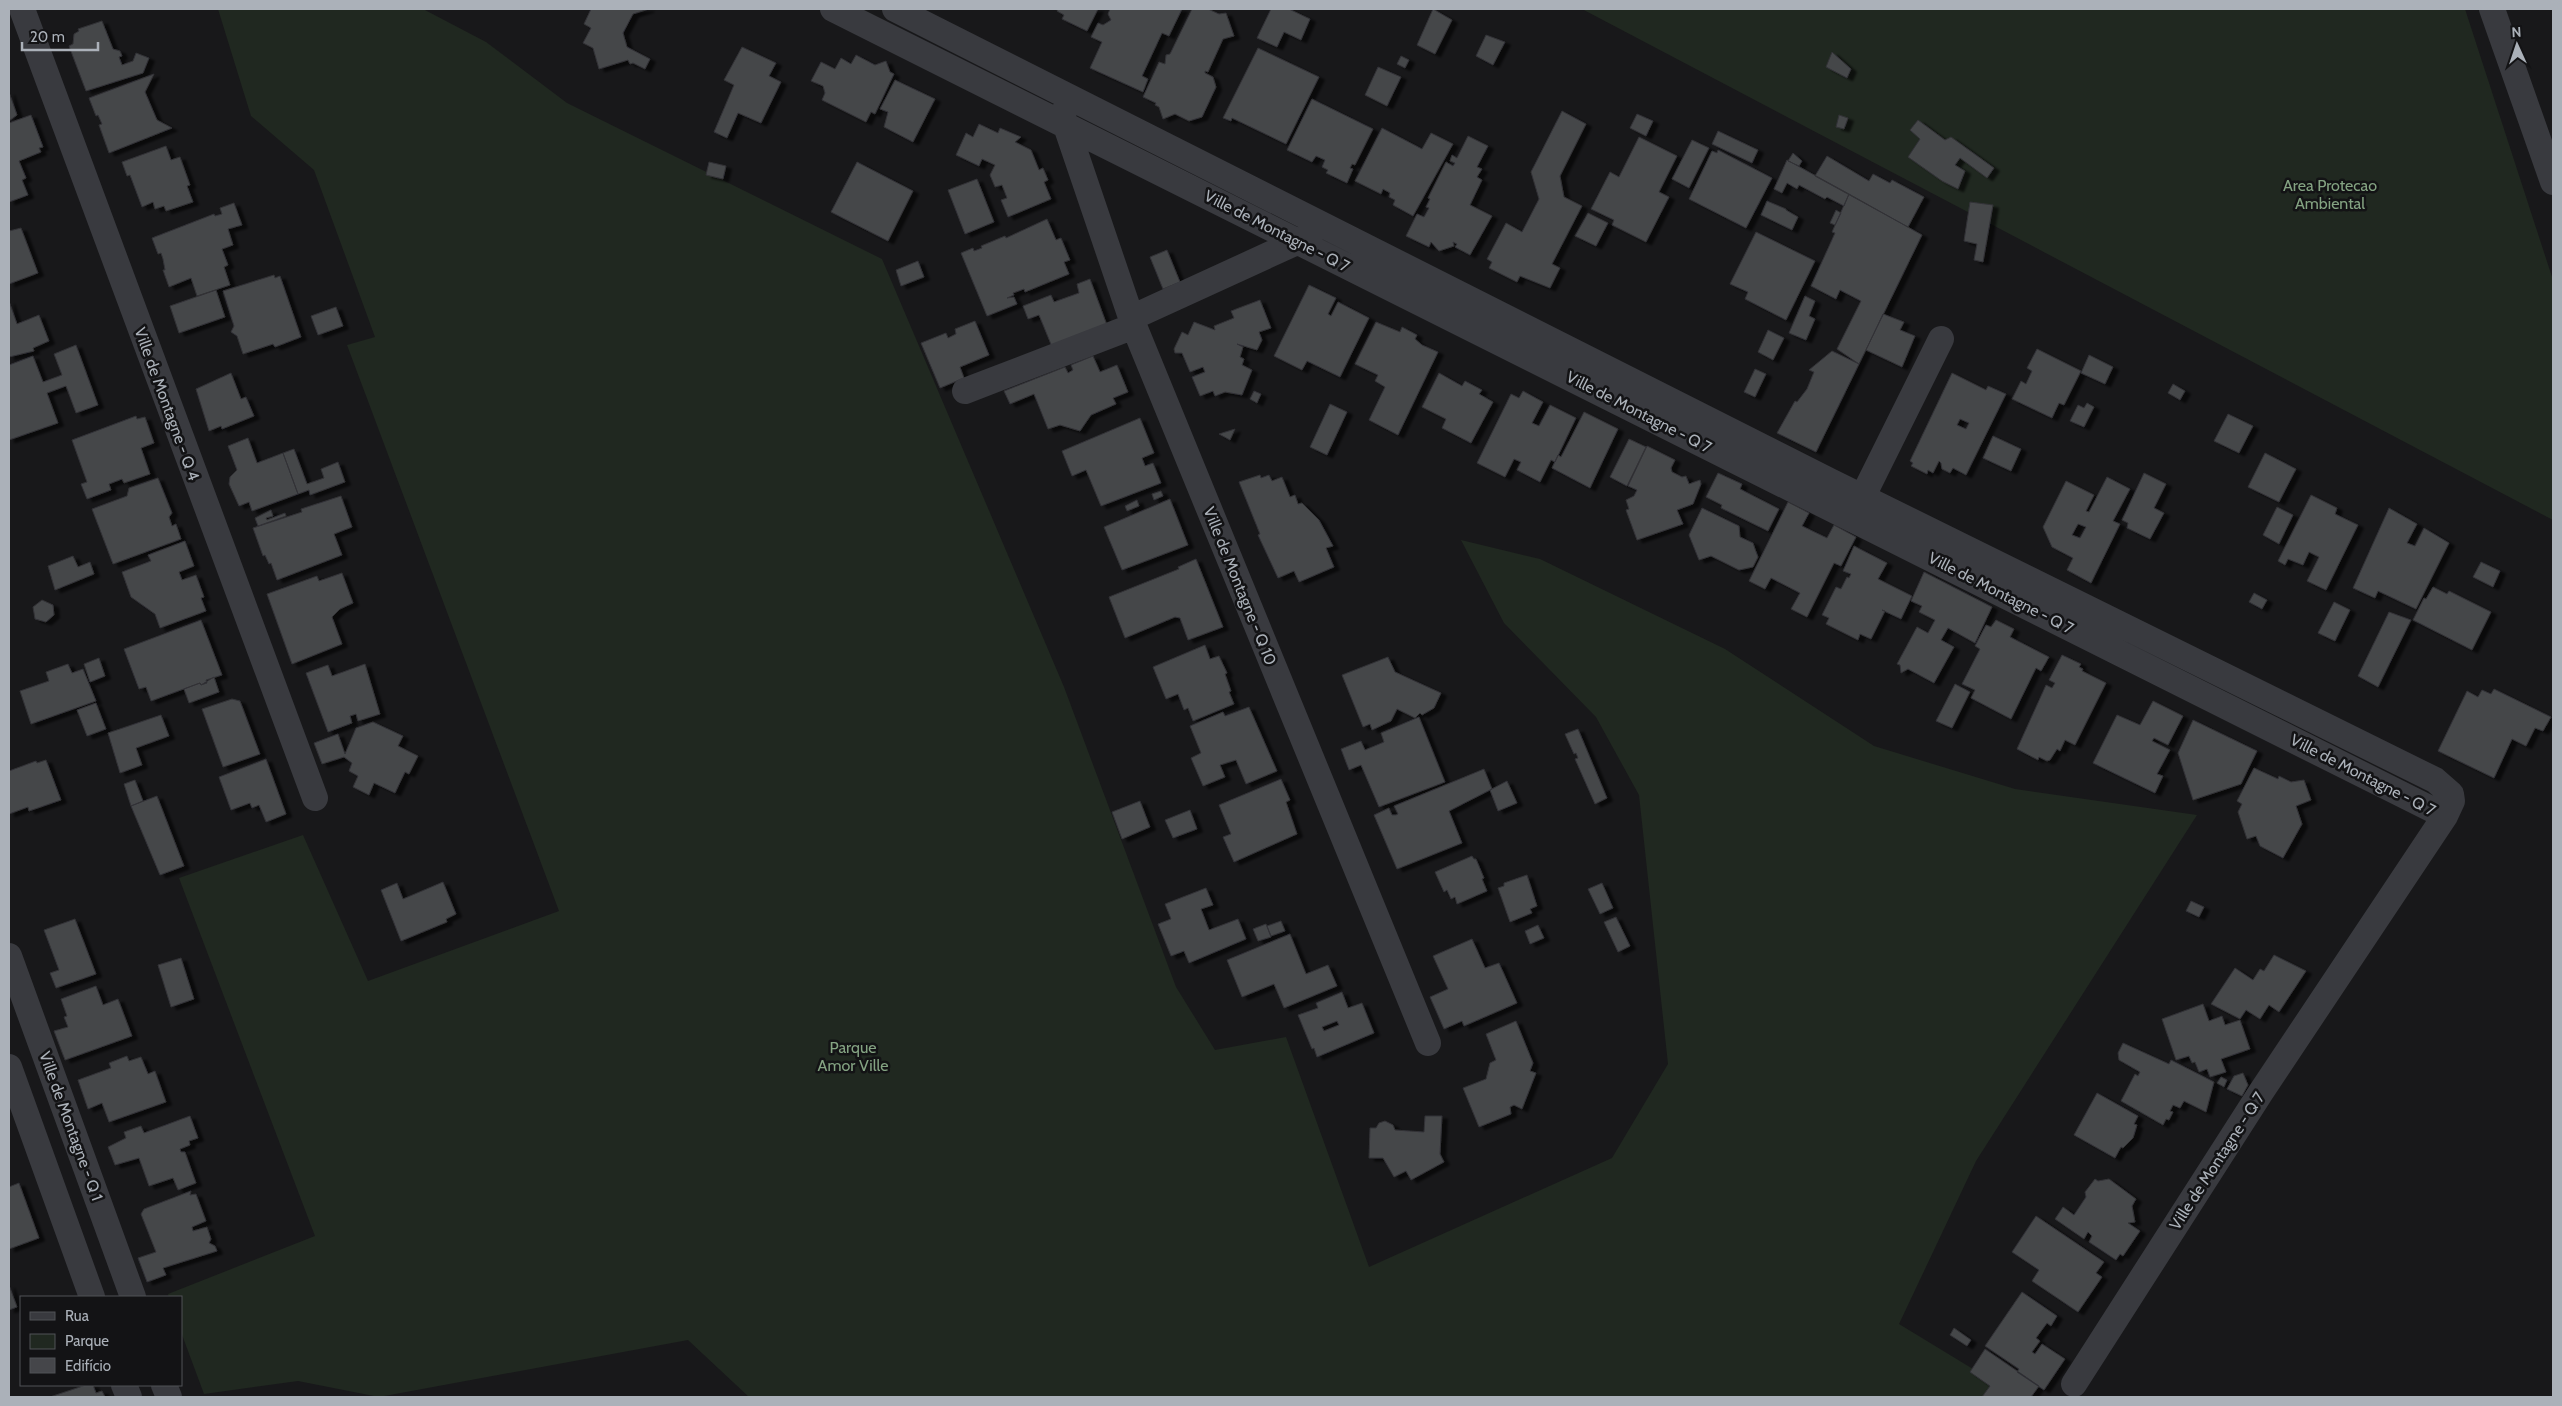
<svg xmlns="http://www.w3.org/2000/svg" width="2562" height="1406" viewBox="0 0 2562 1406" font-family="Cabin,sans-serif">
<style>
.green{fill:#202820}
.building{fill:#45464a;stroke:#323236;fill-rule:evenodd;filter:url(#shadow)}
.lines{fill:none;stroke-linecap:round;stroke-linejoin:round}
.minor{stroke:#393a3f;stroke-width:26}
.labels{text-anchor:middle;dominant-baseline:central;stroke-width:5;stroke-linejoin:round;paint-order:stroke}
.park-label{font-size:16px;fill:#84a382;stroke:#131315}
.street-label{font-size:16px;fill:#abb1b9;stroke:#131315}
</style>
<defs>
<filter id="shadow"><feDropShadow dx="5.5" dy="3" stdDeviation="1" flood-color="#0009"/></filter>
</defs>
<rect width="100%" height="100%" fill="#18181a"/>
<path class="green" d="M218 9H423L486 42 567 103 882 259 1064 687 1176 987 1215 1050 1286 1037 1369 1267 1612 1158 1668 1064 1639 795 1596 717 1504 623 1461 540 1540 559 1725 649 1874 746 2015 789 2197 815 1976 1161 1899 1324 2019 1397H749L688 1340 379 1397 298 1381 204 1394 181 1332V1297H169L168 1294 315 1236 179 878 303 835 368 981 559 911 347 345 375 337 314 170 251 116Z
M1582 9H2465L2553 280V520Z"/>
<path class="building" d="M591 9H649L633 14 623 33 627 47 650 59 645 69 633 63 630 64 628 60 599 69 593 48 583 43 591 28 584 24Z
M1058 9H1098L1087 31 1062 19 1064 15 1057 11Z
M1110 9H1182L1169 36 1162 33 1142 76 1148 79 1143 92 1090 68 1102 42 1091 37 1098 23 1103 25 1111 20 1108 14Z
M1192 9H1208L1219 14 1226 13 1234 36 1223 39 1208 72 1205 71V73L1213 77 1216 87 1202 117 1189 121 1175 114 1163 119 1159 107 1155 105 1156 103 1143 97 1159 62 1165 64 1166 55 1170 54Z
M1271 9H1289L1310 19 1301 40 1284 32 1277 47 1257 38Z
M1433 9 1452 20 1435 54 1417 45Z
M102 21 113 49 120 51 122 56 119 57 122 65 133 61 136 53 149 58 143 73 86 91 69 46 73 44 74 34 79 31 78 29Z
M1486 35 1505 42 1493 65 1476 56Z
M742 47 776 63 769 76 781 82 761 123 738 113 727 138 714 132 734 85 724 80Z
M1258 48 1319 77 1286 144 1232 118 1231 121 1223 118Z
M1832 52 1851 69 1847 78 1826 67Z
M856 55 875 65 886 61 890 72 894 74 875 114 871 112 866 122 822 100 825 93 823 86 811 81 821 62 835 69 841 58 851 64Z
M1401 56 1409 60 1405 68 1397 64Z
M1378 67 1401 77 1387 106 1365 95Z
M154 74 145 92 157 120 172 128 109 153 99 125 102 124 98 115 96 116 89 98Z
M895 80 935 99 913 142 884 127 888 112 880 109Z
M9 92 17 115 9 121Z
M1312 99 1373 129 1355 165 1352 164 1350 168 1353 169 1347 183 1326 173 1328 170 1322 167 1325 160 1316 156 1312 162 1287 150Z
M1562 111 1586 124 1560 176 1564 197 1582 206 1552 264 1560 268 1550 288 1520 276 1517 282 1489 268 1492 262 1487 259 1506 223 1522 232 1539 199 1531 172Z
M1637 114 1653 121 1646 136 1630 128Z
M31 115 43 147 39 148 41 152 19 161 26 178 22 180 28 195 9 202V123Z
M1839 115 1848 118 1844 129 1836 127Z
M1918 120 1945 140 1951 137 1994 168 1987 178 1960 158 1955 165 1965 171 1958 189 1942 181 1908 157 1920 139 1910 130Z
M979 124 998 133 1000 128 1021 137 1015 142 1031 150 1039 170 1043 168 1048 180 1044 182 1051 199 1008 217 1001 200 1007 198 1002 185 995 187 990 175 995 165 982 159 979 166 956 155 966 133 973 137Z
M1382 128 1422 149 1431 133 1453 144 1413 216 1393 205 1395 200 1389 197 1390 193 1383 189 1381 194 1355 181Z
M1718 131 1758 150 1752 163 1712 144Z
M1468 136 1488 146 1477 167 1482 169 1477 177 1482 180 1470 205 1492 216 1470 255 1455 247 1457 244 1453 242 1454 246 1439 251 1431 242 1429 247 1406 236 1417 214 1424 217 1429 208 1426 207 1430 199 1428 198 1446 162 1453 166 1455 163 1450 161 1452 155 1457 158Z
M1639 137 1677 156 1659 192 1669 197 1646 242 1612 225 1614 220 1591 209 1610 172 1619 177Z
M1692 140 1709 148 1689 188 1672 179Z
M166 146 171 160 180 157 190 185 187 186 193 202 166 211 164 206 155 209 153 202 142 207 130 175 127 176 122 162Z
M1718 150 1772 178 1746 228 1689 199 1712 151 1717 153Z
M1793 153 1802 161 1799 166 1788 161Z
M1827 156 1869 181 1873 174 1890 183 1892 180 1924 197 1908 227 1815 176Z
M1787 160 1849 194 1844 206 1827 197 1825 199 1799 185 1797 189 1787 183 1782 193 1774 189Z
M709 162 726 166 723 179 706 175Z
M857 162 913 191 888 241 831 212Z
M977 179 994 222 965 234 948 190Z
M1849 194 1922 235 1859 364 1837 349 1861 301 1840 290 1836 299 1811 286 1835 233 1832 232Z
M1767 201 1786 209V210L1798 217 1792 230 1761 215Z
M1970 202 1993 205 1983 262 1974 260 1977 244 1964 241Z
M234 203 242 225 228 229 233 245 222 249 228 265 224 267 230 285 197 296 191 278 169 287 163 270H165L163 259 161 253 158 254 152 238 214 214 215 216 222 214 220 208Z
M1836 210 1841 213 1835 225 1830 223Z
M1588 213 1608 223 1596 246 1575 236Z
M1047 219 1056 240 1061 238 1070 260 1064 262 1069 274 1025 292 1024 289 1013 293 1014 295 1007 298 1014 297 1017 304 987 316 961 253 973 248 974 251 982 248 981 246 1005 236 1006 238Z
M21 228 38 273 9 284V231Z
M1756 232 1815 261 1786 320 1745 299 1748 292 1730 284Z
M1167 250 1180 282 1163 289 1150 257Z
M918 261 924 277 901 286 896 270Z
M274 275 275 278 280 276 301 337 275 347 273 344 243 354 237 336 231 332 234 326 223 291Z
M1090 279 1108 328 1057 359 1039 315 1028 319 1023 306 1051 295 1054 302 1079 293 1077 284Z
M1309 285 1336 298 1328 314 1331 316 1338 302 1369 318 1340 377 1307 361 1302 370 1274 356Z
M216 290 225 317 179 333 170 306Z
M1805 296 1815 301 1809 316 1815 319 1806 340 1789 333Z
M1260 300 1271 328 1259 332 1262 340 1257 350 1237 344 1243 347 1240 357 1244 359 1242 365 1252 370 1242 395 1225 392 1215 396 1213 391 1200 396 1192 377 1205 372 1203 367 1190 372 1182 353H1175L1174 349 1182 332 1188 335 1194 322 1215 330 1214 326 1234 318 1231 311Z
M9 301 17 324 39 315 49 341 33 348 34 351 9 357Z
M336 307 343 326 318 335 311 316Z
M1883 314 1904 322 1900 330 1915 336 1902 367 1866 350Z
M975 321 989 355 960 367 964 378 940 388 921 343 946 333 948 338 956 334 955 329Z
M1376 322 1400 332 1402 327 1417 335 1415 339 1422 345 1438 352 1398 435 1369 420 1385 387 1375 381 1378 375 1355 364Z
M1768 330 1784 338 1773 360 1758 352Z
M76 345 98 405 76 413 66 386 47 393 58 423 9 440V365L33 356 43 382 62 375 54 354Z
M2037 349 2081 371 2064 405 2059 403 2052 418 2012 399 2021 381 2026 384 2032 371 2027 368Z
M1832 351 1859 364 1816 452 1777 433 1795 401 1797 402 1807 389 1814 372 1809 370Z
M2089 355 2113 367 2105 384 2081 373Z
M1093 356 1100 372 1117 365 1128 392 1113 398 1116 404 1091 415 1080 431 1060 425 1048 429 1034 394 1010 404 1004 391 1065 367 1068 373 1073 370 1071 365Z
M1755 369 1766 374 1755 397 1744 392Z
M231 373 241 399 246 397 254 416 222 429 221 426 209 431 196 389Z
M1439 373 1462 386 1465 381 1482 390 1479 394 1493 402 1471 443 1442 428 1446 419 1422 407Z
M1952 373 1986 390 1988 386 2006 394 1966 475 1953 468 1950 473 1942 469 1941 463 1939 461 1933 473 1928 470 1927 474 1911 466 1913 463 1910 461ZM1960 419 1969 423 1966 429 1957 425Z
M2173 384 2185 391 2180 400 2168 393Z
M1254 391 1261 394 1257 403 1250 399Z
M1523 391 1543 402 1532 423 1539 426 1550 405 1576 418 1555 462 1551 460 1540 482 1517 470 1521 462 1514 459 1505 477 1477 463 1511 394 1519 398Z
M2087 403 2094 407 2084 427 2070 421 2078 405 2084 408Z
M1330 404 1347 412 1327 455 1310 447Z
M1584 412 1618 429 1590 488 1552 468 1558 455 1561 457Z
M2228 414 2253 426 2239 453 2214 441Z
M136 416 137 419 145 417 154 443 141 448 150 474 124 483 122 479 109 484 111 490 87 499 81 484 87 482 72 440Z
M1140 418 1154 453 1142 458 1145 466 1153 463 1161 483 1101 506 1086 470 1072 476 1062 451Z
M1235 429 1230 440 1219 434Z
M1993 436 2021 449 2011 471 1983 458Z
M248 438 257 463 283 453 298 494 252 511 249 502 239 506 229 484 230 477 237 470 228 446Z
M1629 439 1646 447 1627 486 1610 477Z
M1647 446 1675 460 1671 468 1672 472 1682 477 1686 476 1689 484 1700 480 1701 484 1693 504 1677 510 1683 524 1637 540 1626 510 1629 509 1626 500 1634 496 1637 490 1628 486Z
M294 449 307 484 324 478 321 469 338 462 345 482 310 495 309 490 298 494 283 453Z
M2265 453 2296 469 2279 502 2248 487Z
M1718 473 1742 484 1740 489 1779 509 1768 531 1721 508 1722 505 1706 497Z
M2144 473 2166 484 2154 508 2164 513 2150 539 2127 528 2128 523 2122 520Z
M1260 475 1261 478 1269 475 1272 481 1282 477 1290 497 1295 495 1298 504 1302 503 1319 520 1333 546 1326 548 1334 567 1299 582 1294 571 1278 578 1258 535 1260 534 1239 482Z
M2107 477 2130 489 2113 521 2120 524 2091 583 2067 570 2073 558 2052 547 2043 527 2066 481 2094 495 2086 511 2089 512ZM2078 524 2086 527 2080 538 2072 535Z
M158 478 172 513 169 517 172 526 176 524 181 539 113 564 92 509 127 496 129 488Z
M1161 491 1163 496 1154 500 1152 494Z
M2311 495 2337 508 2335 514 2358 525 2326 590 2307 581 2319 557 2309 552 2303 565 2288 559 2285 565 2278 561Z
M341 496 352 527 334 534 342 555 277 580 271 563 269 564 265 555 263 556 253 528 302 512 301 509Z
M1170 499 1188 545 1122 570 1104 527Z
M1137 500 1139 506 1127 511 1125 506Z
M1788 502 1809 513 1802 526 1827 538 1834 525 1856 537 1841 566 1834 563 1807 617 1791 609 1800 593 1771 578 1765 589 1749 581Z
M2277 507 2293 515 2279 544 2263 535Z
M1702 508 1739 526 1740 537 1753 543 1755 549 1758 557 1753 567 1739 570 1711 556 1699 560 1689 535Z
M2389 508 2417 524 2407 543 2415 546 2424 528 2449 543 2416 609 2378 591 2375 598 2353 588Z
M271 510 273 516 266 518 267 520 285 513 286 516 258 526 255 518Z
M185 541 194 566 179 572 182 580 196 575 204 597 201 598 206 611 160 628 155 614 131 597 122 572 151 561 148 555Z
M1854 546 1887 563 1878 579 1912 596 1901 619 1882 610 1885 611 1871 639 1860 634 1858 640 1826 624 1829 618 1822 615 1836 587 1841 589 1847 577 1849 578 1851 574 1843 571Z
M73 556 78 567 90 562 94 574 55 590 48 566Z
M1196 559 1223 627 1188 640 1180 618 1175 617 1125 638 1109 597 1179 569 1178 567Z
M2481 562 2500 571 2493 587 2473 577Z
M1924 572 1992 607 1975 643 1948 628 1941 640 1954 647 1934 683 1908 669 1901 673 1900 665 1897 664 1917 627 1928 633 1935 620 1919 612 1922 606 1911 601Z
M342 573 353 603 340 609 332 617 342 644 292 664 267 594 317 576 319 581Z
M2433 587 2447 594 2449 591 2491 612 2472 650 2413 620 2424 598 2426 599Z
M2254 593 2267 600 2262 609 2249 602Z
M42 600 53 605 54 615 46 622 35 619 33 607Z
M2334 602 2350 610 2335 641 2318 633Z
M2389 612 2411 620 2378 687 2358 676Z
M201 620 222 675 206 680 207 683 201 685 200 683 151 701 146 687 139 689 124 649Z
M1996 620 2014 629 2010 637 2049 657 2041 671 2036 668 2011 719 1971 698 1975 690 1962 684 1980 649 1975 646 1986 625 1991 627Z
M1205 645 1210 659 1219 656 1227 673 1225 674 1231 691 1229 692 1234 704 1193 721 1188 708 1184 710 1178 694 1166 699 1153 667Z
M2062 655 2081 664 2079 667 2083 669 2082 671 2106 683 2075 745 2065 740 2060 751 2057 749 2050 760 2047 761 2039 757 2038 760 2017 749 2046 685 2052 688 2055 683 2049 680Z
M1388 657 1395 672 1441 693 1434 708 1422 715 1420 713 1415 718 1397 709 1391 721 1372 730 1370 724 1363 727 1342 675Z
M99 658 105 676 90 682 84 664Z
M68 664 72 673 83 669 96 701 31 724 20 691 49 681 46 672Z
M365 664 380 714 358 721 356 714 350 716 352 723 328 732 306 673 328 665 332 676Z
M214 677 219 692 189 703 184 689 200 683 201 685Z
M1955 684 1970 692 1952 728 1936 721Z
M2494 689 2551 717 2543 731 2535 728 2526 746 2512 739 2494 778 2438 751 2467 691 2478 697 2482 690 2491 694Z
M232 699 240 701 260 754 223 767 202 709Z
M2153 701 2183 716 2168 745 2154 738 2152 741 2170 750 2157 774 2163 776 2155 793 2093 763 2117 715 2140 725Z
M96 703 106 729 87 736 77 710Z
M1249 707 1277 771 1246 784 1236 760 1220 765 1225 777 1203 786 1191 758 1201 753 1190 726 1223 712 1225 716Z
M161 715 169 736 136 748 142 765 120 773 108 733Z
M1419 717 1445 782 1379 807 1361 765 1349 770 1341 749 1361 741 1365 750 1384 742 1381 733Z
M2193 720 2257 751 2241 784 2193 800 2178 753Z
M373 722 403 736 398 746 418 756 409 774 405 772 395 793 374 783 369 795 353 787 358 776 349 771 352 763 344 757 322 764 314 743 338 734 345 754 356 728Z
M1578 729 1607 798 1595 804 1575 759 1578 758 1576 753 1574 754 1565 734Z
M266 759 286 814 266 822 259 805 252 808 250 803 231 810 219 777Z
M46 760 61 800 29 811 28 807 9 814V771L36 761 37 763Z
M2254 768 2278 779 2279 776 2291 782 2304 780 2311 800 2296 806 2302 824 2283 858 2260 846 2256 836 2247 839 2238 812 2242 804 2237 801Z
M1484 769 1492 789 1449 811 1462 843 1397 869 1374 815 1389 808 1392 815H1396L1398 814 1394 806Z
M1281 779 1290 800 1286 802 1297 834 1234 862 1223 837 1231 834 1219 805Z
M135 780 143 801 131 806 124 784Z
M1507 781 1517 803 1498 811 1490 790Z
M157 796 184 866 160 875 131 806Z
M1140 801 1150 827 1122 839 1112 812Z
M1190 810 1197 829 1173 838 1165 820Z
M1472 856 1474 859H1476L1484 878 1482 879 1487 891 1457 904 1455 897 1451 899 1447 890 1444 892 1435 872Z
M1527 875 1537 906 1530 909 1532 913 1510 922 1498 888 1504 886V883Z
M443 882 456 914 446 919 447 922 401 941 381 890 397 883 403 899Z
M1602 883 1613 908 1600 914 1588 889Z
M1206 888 1213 905 1201 909 1209 930 1238 919 1246 939 1189 963 1184 951 1171 956 1158 924 1171 919 1165 904Z
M2191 901 2204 907 2199 917 2186 911Z
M1616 917 1630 946 1618 952 1604 922Z
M75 919 96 974 56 988 50 973 59 970 44 930Z
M1281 921 1285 931 1271 936 1267 926Z
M1266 924 1271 937 1258 941 1253 929Z
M1538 925 1544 938 1530 944 1525 931Z
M1290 934 1306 974 1328 965 1337 986 1284 1008 1274 984 1242 997 1227 960Z
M1472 939 1485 968 1499 963 1517 1003 1464 1026 1462 1021 1444 1029 1430 997 1448 989 1433 956Z
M2274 955 2306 971 2279 1012 2269 1005 2260 1019 2246 1010 2240 1019 2211 1004 2235 968 2253 980 2260 969 2264 971Z
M181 958 194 999 171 1007 158 965Z
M96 986 103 1005 118 999 132 1036 65 1060 54 1031 68 1027 64 1017 67 1016 61 999Z
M1342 992 1348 1008 1362 1003 1374 1033 1317 1057 1314 1048 1312 1049 1298 1015 1318 1008 1316 1003ZM1337 1021 1339 1025 1324 1031 1322 1027Z
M2203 1004 2209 1021 2222 1016 2225 1025 2240 1020 2250 1049 2221 1059 2226 1072 2210 1077 2207 1069 2199 1072 2195 1062 2192 1063 2189 1056 2176 1060 2162 1019Z
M1516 1021 1533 1063 1530 1071 1536 1073 1522 1109 1514 1105 1510 1107 1511 1114 1479 1127 1463 1088 1486 1079 1490 1063 1496 1060 1486 1034Z
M2123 1043 2169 1064 2171 1060 2214 1082 2206 1112 2184 1101 2180 1108 2173 1105 2170 1111 2173 1112 2169 1120 2166 1119 2163 1125 2121 1101 2135 1074 2138 1076 2140 1072 2119 1060 2118 1053Z
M127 1056 129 1061 141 1057 148 1074 155 1071 166 1102 109 1122 102 1103 88 1109 78 1080 111 1068 109 1063Z
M2243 1073 2248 1085 2242 1096 2227 1089 2234 1076Z
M2221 1077 2227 1080 2224 1087 2217 1083Z
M2097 1093 2138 1116 2134 1124 2137 1125 2133 1138 2123 1148 2121 1147 2115 1158 2074 1135Z
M190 1116 198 1138 189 1141 190 1145 180 1149 181 1152H185L196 1183 178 1190 173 1178 149 1186 139 1158 115 1165 108 1147 126 1138 124 1132 141 1126 144 1133Z
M1425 1116H1442L1440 1154 1444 1162 1411 1180 1406 1171 1394 1177 1383 1158H1369L1370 1128H1376L1379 1123 1385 1121 1393 1125 1395 1130 1424 1132Z
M2095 1179 2098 1181 2109 1179 2136 1199 2132 1206 2135 1222 2128 1223 2140 1231 2123 1256 2120 1254 2116 1260 2089 1242 2092 1236 2088 1232 2084 1239 2055 1219 2063 1207 2074 1215 2086 1197 2085 1192Z
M19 1183 39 1238 9 1249V1187Z
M191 1191 190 1195 196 1194 206 1221 192 1227 193 1231 207 1227 211 1239 209 1243 215 1246 217 1251 163 1268 166 1275 147 1282 138 1258 156 1252 141 1214 144 1209Z
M2036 1216 2104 1262 2096 1273 2102 1277 2078 1312 2032 1281 2039 1270 2012 1252Z
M9 1285 17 1307 9 1310Z
M2022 1292 2057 1316 2051 1326 2047 1323 2036 1338 2040 1341 2032 1352 2035 1354 2042 1344 2065 1359 2044 1390 2017 1372 2019 1369 1985 1346Z
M1954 1328 1971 1340 1967 1346 1950 1335Z
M1985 1349 2039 1386 2031 1397H1982L1990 1386 1970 1372Z
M86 1385H93L96 1393 102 1391 105 1397H50Z"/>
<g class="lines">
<path class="minor" d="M22 9 315 798
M833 9 2445 816
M895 9 1830 481 2435 780 2451 794 2452 801 2445 816 2261 1092 2074 1384
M2492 9 2553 182
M1062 114 1134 326 1428 1043
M1131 318 1310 236
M965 391 1134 326
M1863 496 1941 339
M9 956 133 1297
M9 1067 92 1297
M124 1385 129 1397
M164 1385 169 1397"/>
</g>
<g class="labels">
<g class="park-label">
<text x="2330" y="185">Area Protecao<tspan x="2330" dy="18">Ambiental</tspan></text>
<text x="853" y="1047">Parque<tspan x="853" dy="18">Amor Ville</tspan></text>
</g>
<g class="street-label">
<text transform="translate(1277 231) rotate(27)">Ville de Montagne - Q 7</text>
<text transform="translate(167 404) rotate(70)">Ville de Montagne - Q 4</text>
<text transform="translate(1639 412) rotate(27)">Ville de Montagne - Q 7</text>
<text transform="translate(1240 586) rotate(68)">Ville de Montagne - Q 10</text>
<text transform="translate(2001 593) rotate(27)">Ville de Montagne - Q 7</text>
<text transform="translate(2363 775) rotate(27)">Ville de Montagne - Q 7</text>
<text transform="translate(71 1126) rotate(70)">Ville de Montagne - Q 1</text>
<text transform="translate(2217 1161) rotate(-57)">Ville de Montagne - Q 7</text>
</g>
</g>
<rect width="2562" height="1406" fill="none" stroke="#abb1b9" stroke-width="20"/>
<rect x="20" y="1296" width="162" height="90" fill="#131315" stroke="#505257"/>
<rect x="30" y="1312" width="25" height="8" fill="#393a3f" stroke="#505257"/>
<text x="65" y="1321" font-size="15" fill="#abb1b9">Rua</text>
<rect x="30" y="1334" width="25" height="15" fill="#202820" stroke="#505257"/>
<text x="65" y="1346" font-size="15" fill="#abb1b9">Parque</text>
<rect x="30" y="1358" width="25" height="15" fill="#45464a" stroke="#505257"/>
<text x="65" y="1371" font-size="15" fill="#abb1b9">Edifício</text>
<g transform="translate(2517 45) rotate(357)" stroke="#131315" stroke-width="4" paint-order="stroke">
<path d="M0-4L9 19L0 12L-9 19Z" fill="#abb1b9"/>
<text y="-8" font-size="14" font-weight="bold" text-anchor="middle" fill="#abb1b9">N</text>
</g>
<path d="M22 42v8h76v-8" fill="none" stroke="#abb1b9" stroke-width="2.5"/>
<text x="30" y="42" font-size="15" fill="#abb1b9" stroke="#131315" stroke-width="4" paint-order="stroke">20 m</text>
</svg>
